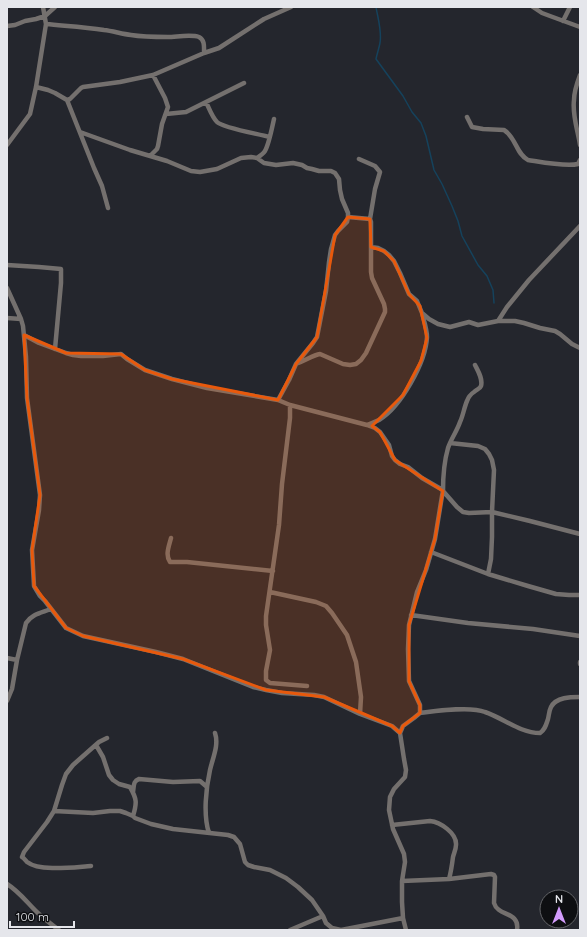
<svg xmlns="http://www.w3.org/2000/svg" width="587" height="937" viewBox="0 0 587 937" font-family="Quicksand,sans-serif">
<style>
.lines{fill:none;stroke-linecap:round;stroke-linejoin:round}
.stream{stroke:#15425c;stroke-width:1.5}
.minor{stroke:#74706e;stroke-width:4.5}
.marked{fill:#e8590c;fill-opacity:0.2;stroke:#e8590c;stroke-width:3;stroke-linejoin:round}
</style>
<rect width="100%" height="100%" fill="#24262d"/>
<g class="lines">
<path class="stream" d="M376 7C378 19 382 31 380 43 379 48 377 54 376 59L403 96 412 112 421 123 426 136 434 170 442 184 452 206 458 221 462 236 478 265 487 276 493 290 494 303"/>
<path class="minor" d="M533 7 542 13 550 16 580 27
M563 21 570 7
M46 24C66 26 85 27 104 30 113 31 122 34 131 35 143 37 156 37 168 37 176 37 191 34 199 37 205 40 204 47 204 53
M7 26 15 25 25 21 36 19 45 16 55 7
M580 75C577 83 574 92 574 100 572 115 578 131 580 145
M36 87 48 90 55 93 67 100 70 99 81 88 83 87 120 82 153 75 204 53 219 48 264 19 291 7
M67 100 94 168 102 186 108 208
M206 102C209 108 212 117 217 122 223 128 259 134 269 137
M166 114 186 112 244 83
M467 117 472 127 483 129 504 130C516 137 516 154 528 160 541 162 566 167 578 164L580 160
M80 132 130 150 167 161 191 171 200 172 217 169 241 158 251 157 257 158 264 163 276 165 293 163 302 165 307 168 312 169 319 171H331L335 173 339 179 340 190 342 199 348 213V217L347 222 338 231 335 235 331 249 329 262 326 291 317 337 313 343 296 364 289 380 278 400
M7 145 30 114 36 87 46 24 43 7
M150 156 157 149 158 146 162 124 168 107 165 98 153 75
M257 158C260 156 263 154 265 151 269 144 272 128 274 119
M359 159 375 166 380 172 375 189 370 219
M371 247 378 248 384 251 389 255 394 261 400 273 409 294 417 301 422 313 429 319 438 324 450 327 469 322 478 325 498 321H515L524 323 540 328 555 331 560 334 572 344 580 348
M7 265 39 267 61 269V283L55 349
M7 288 21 319 23 326 26 357 27 398 40 495 39 510 32 550 34 586 40 596 45 601 66 628 83 636 156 652 183 659 253 687 266 690 282 693 314 695 324 697 360 714 392 726 400 733 404 759 406 770 405 777 394 789 390 797 389 810 393 829 404 854 405 862 402 881V902L403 918 406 930
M7 318 21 319
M498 321 507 307 529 280 580 226
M24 335 39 343 66 353 73 355 81 356H103L121 354 127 359 145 370 172 379 207 388 278 400 290 405 367 425 375 428 380 432 389 445 392 456 395 460 400 464 408 467 422 478 441 489 443 491 442 496 435 539 426 570 417 592 409 625 408 649 409 681 420 705V713L414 718 403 726 400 733
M298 363C305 361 313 355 320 354L343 364 350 365 356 364 361 360 366 353 385 312V309L384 304 372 278 371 272V222L370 219 348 217
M475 365C478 371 483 379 481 386 480 389 477 389 474 392 471 394 468 398 467 401 464 408 463 416 460 422 457 431 451 439 448 448 444 462 443 477 443 491L457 507 463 512 469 513 492 512 530 521 580 534
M290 405V418L282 484 279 525 266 616V625L270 650 266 671V680L270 683 307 686
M367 425C371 423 375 422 379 420 401 407 426 362 427 337 427 329 424 321 422 313
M450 443 478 446 485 449 489 454 492 460 494 470 492 512V537L491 559 488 574
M171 538C169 546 165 555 170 562H187L273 571
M431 552 488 574 528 586 556 594 569 595H580
M270 592 316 602 326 606 332 613 347 635 356 662 361 697 360 714
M411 615 468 623 533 629 580 636
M7 658 17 660
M580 662V664
M7 701 12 689 17 660 26 623C32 614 41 613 51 609
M420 713C436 711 470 706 485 712 503 718 520 733 540 733 545 730 546 725 548 719 549 715 549 711 551 707 556 697 571 697 580 697
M96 745 103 757 109 775 113 780 119 784 130 787C137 799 137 803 133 816
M133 792C134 786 133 781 139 779L173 782 200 781 207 787
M54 811 93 813 110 811H120L126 813 133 816 135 818 151 824 173 829 228 835 234 837 240 844 245 862 248 865 254 867 270 870 286 878 298 887 312 900 323 916 326 923 332 928 341 930 403 918
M392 825 430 821C440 822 457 833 456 845 456 849 454 853 453 857 452 865 451 872 449 879
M209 833C203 815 206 788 210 770 213 757 219 745 215 733
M91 866C75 867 40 872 27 862 25 860 24 858 22 857L24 852 47 822 54 811 62 785 66 774 73 765 99 742 107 738
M402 881 449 879 491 874 494 875 495 877 494 903C498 917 520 911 517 930
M7 884C20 892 28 904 39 914 46 920 52 925 59 930
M290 930 323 916"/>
</g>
<path class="marked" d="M348 217 370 219 371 247 384 251 394 261 409 294 420 306 427 338 421 361 403 395 372 426 380 432 395 460 443 491 435 539 409 625V681L420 705V713L403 726 400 733 392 726 324 697 266 690 183 659 83 636 66 628 34 586 32 550 40 495 27 398 24 335 66 353 121 354 145 370 172 379 278 400 296 364 317 337 335 235Z"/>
<rect width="587" height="937" fill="none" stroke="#e5e6eb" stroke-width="16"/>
<g transform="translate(559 909)"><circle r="19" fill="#0e0f12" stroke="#646569"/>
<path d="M0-3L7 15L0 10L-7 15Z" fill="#d39cfc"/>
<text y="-6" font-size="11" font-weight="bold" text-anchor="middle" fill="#e5e6eb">N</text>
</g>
<path d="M10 921v6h64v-6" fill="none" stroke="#e5e6eb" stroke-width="2"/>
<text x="16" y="921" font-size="12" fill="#e5e6eb" stroke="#0e0f12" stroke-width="3" paint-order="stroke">100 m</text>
</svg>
